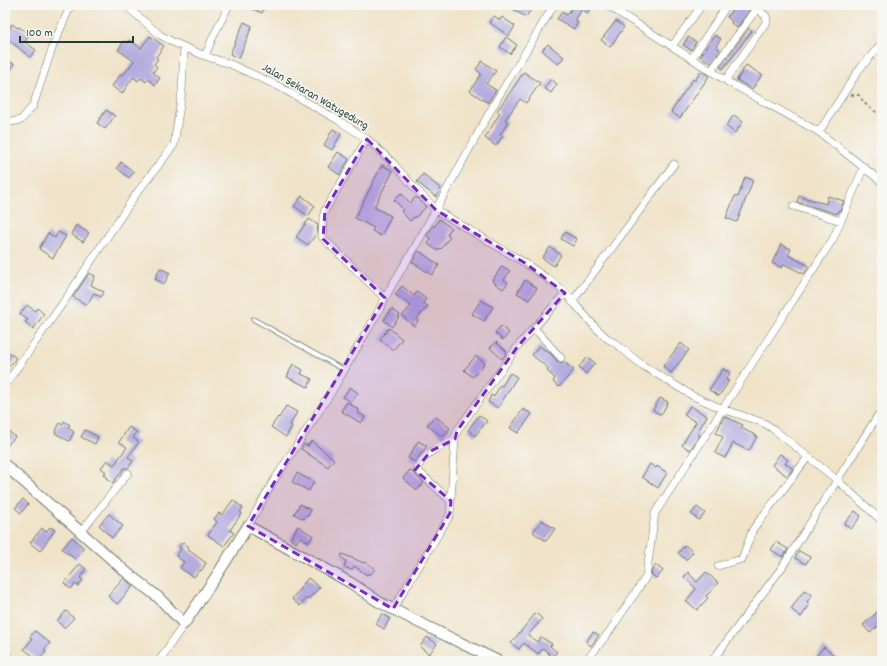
<svg xmlns="http://www.w3.org/2000/svg" width="887" height="666" viewBox="0 0 887 666" font-family="Dekko,sans-serif">
<style>
.building{fill:#b4acdf}
.lines{fill:none;stroke-linecap:round;stroke-linejoin:round}
.lane-casing{stroke:#687768;stroke-width:5}
.street-casing{stroke:#687768;stroke-width:8}
.secondary-casing{stroke:#687768;stroke-width:12}
.path{stroke:#687768;stroke-width:1.5;stroke-dasharray:3 3;stroke-linecap:butt}
.lane{stroke:#fff;stroke-width:3.5}
.street{stroke:#fff;stroke-width:7}
.secondary{stroke:#fff;stroke-width:10}
.marked{fill:#7b2cbf;fill-opacity:0.2;stroke:#7b2cbf;stroke-width:3;stroke-dasharray:8 5;stroke-linejoin:round}
.labels{text-anchor:middle;dominant-baseline:central;stroke-width:3.5;stroke-linejoin:round;paint-order:stroke}
.street-label{font-size:12px;fill:#1f3d34;stroke:#f6f6f2}
</style>
<rect width="100%" height="100%" fill="#f6f6f2"/>
<filter id="ink" filterUnits="userSpaceOnUse"><feTurbulence type="fractalNoise" baseFrequency=".025" numOctaves="2"/><feDisplacementMap in="SourceGraphic" scale="8" xChannelSelector="R" yChannelSelector="G"/><feConvolveMatrix kernelMatrix="1 2 1 2 8 2 1 2 1" color-interpolation-filters="sRGB"/></filter>
<filter id="wash" filterUnits="userSpaceOnUse"><feTurbulence type="fractalNoise" baseFrequency=".012" numOctaves="4" result="noise"/><feDisplacementMap in="SourceGraphic" scale="16" xChannelSelector="R" yChannelSelector="G"/><feGaussianBlur stdDeviation="0.9" result="paint"/><feColorMatrix in="noise" values="0 0 0 0 0 0 0 0 0 0 0 0 0 0 0 0 0 1.4 0 .05"/><feComposite in="paint" operator="in"/></filter>
<g filter="url(#wash)">
<rect width="100%" height="100%" fill="#f0e3c9"/>
<g id="blocks">
<path class="building" d="M243 5H265L262 13Z
M506 5H534L526 17Z
M574 5H592L587 13 582 9 575 20 578 22 574 29 557 19 562 12 567 15Z
M736 5H747L750 10 737 28 731 23 732 21 727 17Z
M494 16 500 20 502 17 515 26 509 36 489 22Z
M616 21 624 27 610 47 601 40Z
M244 22 252 26 239 58 230 54Z
M12 24 18 28 19 27 29 34 25 42 36 50 30 57 5 37V35Z
M749 28 752 31 723 69 720 67Z
M715 35 721 39 716 46 720 50 711 63 700 56Z
M150 36 164 46 156 57 158 59 154 64 157 67 153 72 160 78 155 85 148 79 146 82 141 78 138 81 133 77 122 94 112 86 121 74 123 75 134 61 118 50 124 41 127 43 129 40 141 48Z
M506 37 517 45 510 54 500 47Z
M688 37 696 42 691 50 683 45Z
M548 44 564 57 558 64 542 50Z
M5 59 14 64 5 81Z
M482 61 496 71 486 84 496 90 488 103 470 91 481 74 476 69Z
M746 65 762 75 752 89 737 80Z
M701 71 709 76 680 118 671 112 693 79 695 81Z
M524 72 540 83 526 103 520 99 505 120 508 122 500 135 503 136 496 146 485 138 500 113 497 111Z
M551 79 557 84 551 93 544 88Z
M106 110 115 116 105 129 97 123Z
M734 115 743 122 735 133 726 126Z
M333 129 341 134 332 150 324 145Z
M338 152 349 159 340 175 328 167Z
M121 162 134 172 129 178 117 168Z
M382 165 393 171 374 207 391 216 381 236 372 231 374 228 355 218Z
M423 174 441 189 436 197 417 182Z
M745 177 753 180 737 222 726 218 735 196 738 197Z
M401 193 410 203 416 197 426 207 415 218 414 217 410 221 401 211 403 209 394 200Z
M302 196 315 206 308 216 294 206Z
M799 196 826 204 828 196 844 201 840 211 838 210 837 214 797 202Z
M309 219 318 225 317 233 308 245 296 237Z
M439 219 451 228 447 235 450 237 441 249 440 248 438 251 428 244 431 239 427 236 433 226H435Z
M76 225 89 233 83 242 71 234Z
M58 232 66 236 53 258 39 249 48 233 55 238Z
M565 232 577 239 573 246 561 239Z
M781 244 791 249 788 255 809 266 804 274 784 264 782 268 772 263Z
M550 247 561 255 554 266 542 258Z
M419 251 439 265 432 275 412 262Z
M502 266 510 271 504 280 508 283 503 289 492 281Z
M160 268 170 273 164 284 155 279Z
M89 273 95 276 91 285 104 292 101 297 94 293 87 305 73 297Z
M525 280 537 288 529 300 517 293Z
M402 286 414 296 417 292 426 299 423 303 428 306 417 319 418 321 414 326 402 316 411 306 395 294Z
M481 300 493 307 484 321 472 314Z
M27 305 35 311 37 308 44 314 33 329 25 322 28 320 20 314Z
M392 309 400 315 392 327 384 320Z
M501 326 509 333 503 340 495 333Z
M389 328 402 339 393 350 380 339Z
M496 342 507 352 502 359 490 348Z
M681 343 689 350 671 373 663 366Z
M539 346 551 354 558 362 560 363 564 362 574 370 559 387 553 382 555 378 547 371 549 369 532 355Z
M5 350 16 358 10 366 5 363Z
M476 356 485 363 473 377 464 370Z
M588 357 595 363 586 374 579 367Z
M293 364 303 370 301 374 312 379 308 387 287 377Z
M723 369 730 373 726 380 729 381 719 396 709 390Z
M510 373 517 377 498 408 488 402 491 395 494 397 500 385 502 386Z
M350 387 358 393 351 402 343 397Z
M660 398 668 402 661 415 653 410Z
M347 402 359 410 358 413 365 417 361 423 341 411Z
M286 406 297 412 290 425 292 426 286 437 271 427 278 417 279 418Z
M690 406 707 416 697 433 700 435 690 450 682 445 696 422 684 415Z
M523 409 532 414 518 433 510 428Z
M479 415 487 421 475 436 468 430Z
M435 416 450 428 443 437 427 425Z
M724 416 743 425 741 428 757 436 749 451 733 443 725 458 715 453 723 437 716 433Z
M64 421 70 425 68 428 74 432 69 441 55 433 60 423 62 425Z
M129 427 137 432 133 438 139 442 128 457 133 461 128 468H124L113 483 107 478V477L104 474 106 472 101 468 107 460 114 465 127 447 119 442Z
M5 428 15 437 5 448Z
M85 430 98 437 95 444 81 437Z
M311 441 334 459 328 467 301 449 304 444 308 446Z
M418 441 427 446 415 462 408 458Z
M780 454 788 460 785 463 793 469 787 476 772 465Z
M650 464 656 468 657 466 667 473 658 488 642 477Z
M410 470 424 483 417 490 403 478Z
M297 473 314 482 309 491 292 482Z
M23 499 28 504 21 513 15 508Z
M233 500 243 508 240 512 242 513 230 530 234 533 224 546 208 535 217 522 214 519 219 513 222 515Z
M300 504 311 510 308 516 306 515 304 519 294 514Z
M697 507 705 513 699 520 691 514Z
M855 511 861 516 851 529 844 524Z
M109 514 123 526 112 538 99 525Z
M542 520 555 529 546 541 533 532Z
M298 526 313 536 309 542 300 537 296 543 290 539Z
M50 527 55 530 40 551 30 543 42 528 46 532Z
M72 537 84 548 75 559 62 549Z
M183 542 189 547 187 549 206 563 201 571 200 570 194 577 180 568 184 562 176 556 181 549 179 547Z
M776 542 788 549 783 557 771 550Z
M685 545 693 552 686 560 678 553Z
M799 551 810 557 806 564 795 558Z
M342 554 364 563 365 562 375 569 370 575 368 573 367 575 354 566 352 570 344 567 346 561 341 557Z
M80 564 86 569 80 578 83 580 78 586 75 584 71 589 64 583Z
M656 565 663 571 656 578 651 574 652 570Z
M688 572 697 582 706 572 718 583 706 596 708 598 697 610 686 601 696 589 684 577Z
M124 578 133 586 117 604 108 596Z
M308 578 320 587 308 599 306 598 300 606 292 599Z
M804 590 812 595 807 602 810 604 801 617 791 609Z
M882 608V623L870 633 863 625Z
M66 611 74 618 64 628 57 621Z
M536 613 542 619 528 635 537 642 541 637 552 644 550 646 557 652 552 657 543 648 538 654 524 643 519 649 511 643Z
M382 614 390 618 384 629 376 624Z
M35 631 50 643 44 650 46 651 38 660 24 649 32 639 30 637Z
M593 632 599 635 591 646 586 642Z
M427 637 437 644 429 654 420 647Z
M824 647 836 657 832 661H812Z"/>
</g>
</g>
<g filter="url(#ink)">
<use href="#blocks" fill-opacity="0" stroke="#687768" stroke-width="1"/>
<g class="lines">
<g class="lane-casing">
<path id="lane" d="M253 319 344 370"/>
</g>
<g class="street-casing">
<path id="street" d="M125 5 160 35 175 43 205 56 230 64 278 86 338 120 367 139 393 163 413 186 436 210 525 263 552 282 565 293 596 328 608 339 615 343 642 365 693 396 723 409 764 423 772 428 837 480 882 521
M607 5 730 83 819 132 882 182
M672 46 702 5
M205 56 213 37 229 5
M692 58 725 8
M711 71 756 10V7L752 5
M726 79 767 21 766 16 757 9
M5 123 21 120 33 106 54 43 71 5
M819 132 858 71 882 43
M367 139 325 210 323 217 322 237 385 298
M793 206 841 221
M572 302 674 164
M534 328 561 358
M5 384 10 378 67 297 136 194 174 145 182 91 184 47
M451 501 417 470C421 454 442 445 455 439
M248 526 273 482 332 391 377 314 392 285 414 249 497 99 554 5
M81 532 128 473
M718 566 742 559 753 529 808 457
M393 609 450 515 455 438 457 431 518 346 565 293
M5 654 13 661
M159 661 184 624
M586 661 609 632 646 577 655 513 833 239 864 167
M712 661 783 566 882 409"/>
</g>
<g class="secondary-casing">
<path id="secondary" d="M5 465 126 572 159 598 184 624 217 575 248 526 351 583 379 602 418 622 498 661"/>
</g>
<path class="path" d="M851 95H859C866 106 870 109 882 115"/>
<use href="#lane" class="lane"/>
<use href="#street" class="street"/>
<use href="#secondary" class="secondary"/>
</g>
</g>
<path class="marked" d="M367 139 436 210 525 263 565 293 518 346 457 431 455 439 431 451 415 470 451 501 450 513 393 609 248 526 385 298 323 239 325 210Z"/>
<g class="labels">
<g class="street-label">
<text transform="translate(315 97) rotate(30)">Jalan Sekaran Watugedung</text>
</g>
</g>
<rect width="887" height="666" fill="none" stroke="#f6f6f2" stroke-width="20"/>
<path d="M20 36v6h113v-6" fill="none" stroke="#1f3d34" stroke-width="2"/>
<text x="26" y="36" font-size="12" fill="#1f3d34" stroke="#f6f6f2" stroke-width="3" paint-order="stroke">100 m</text>
</svg>
